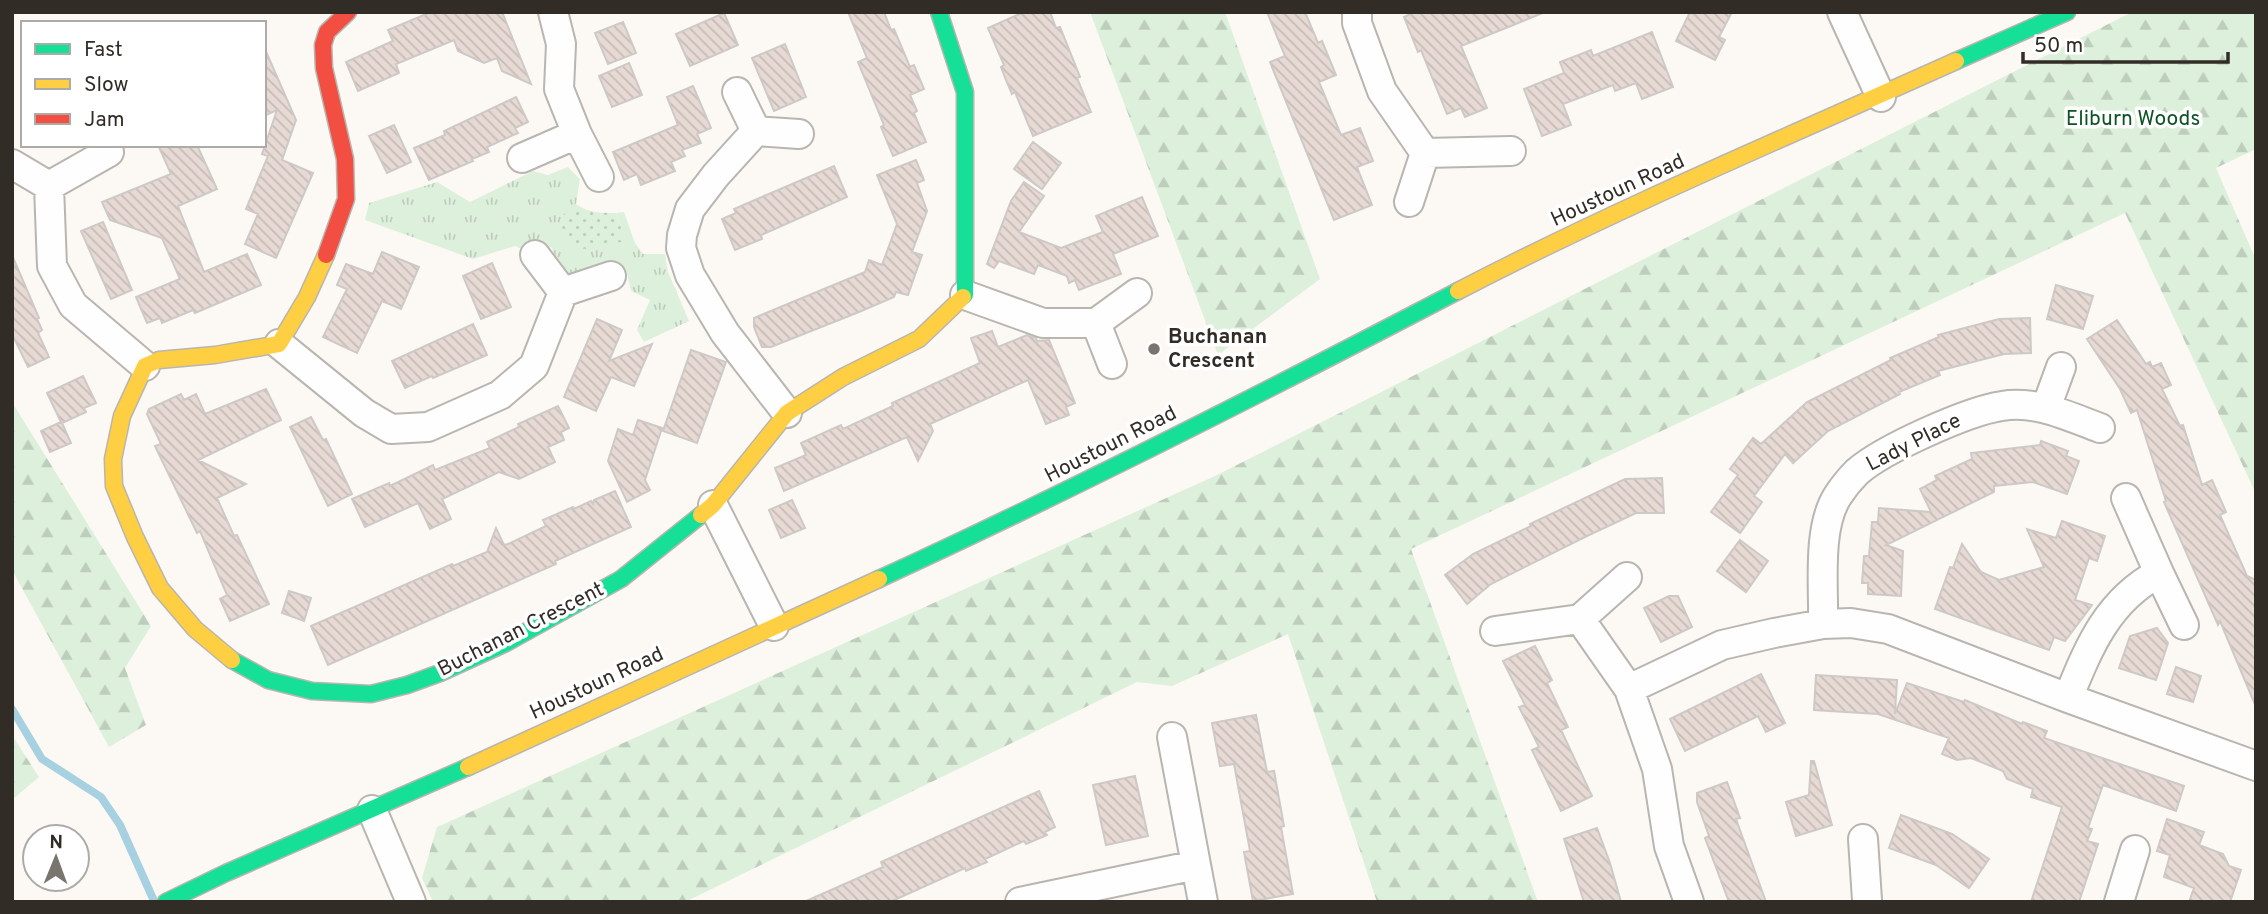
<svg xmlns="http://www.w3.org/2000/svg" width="2268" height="914" viewBox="0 0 2268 914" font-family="Overpass,sans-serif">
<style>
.grass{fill:url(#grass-tufts)}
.forest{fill:url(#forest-firs)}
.park{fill:url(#park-dots)}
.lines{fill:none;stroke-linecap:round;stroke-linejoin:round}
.stream{stroke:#a7d0e1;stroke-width:8}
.building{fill:url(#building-back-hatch);stroke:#cec9c6;stroke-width:2}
.street-casing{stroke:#b9b5b0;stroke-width:32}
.fast-casing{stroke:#b9b5b0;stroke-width:19}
.slow-casing{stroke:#b9b5b0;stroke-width:19}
.jam-casing{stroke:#b9b5b0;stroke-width:19}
.street{stroke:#fffefe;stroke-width:28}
.fast{stroke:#16e098;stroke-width:16}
.slow{stroke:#ffcf43;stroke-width:16}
.jam{stroke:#f24e42;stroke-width:16}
.poi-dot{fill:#78746e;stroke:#fff;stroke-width:2.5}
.labels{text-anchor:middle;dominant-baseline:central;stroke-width:7;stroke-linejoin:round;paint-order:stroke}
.park-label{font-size:21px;fill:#0d5323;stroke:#fff}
.street-label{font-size:21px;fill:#312c25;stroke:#fff}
.poi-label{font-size:21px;font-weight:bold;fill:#312c25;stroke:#fff;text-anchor:start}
</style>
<defs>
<pattern id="grass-tufts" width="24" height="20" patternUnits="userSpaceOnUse" patternTransform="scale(1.75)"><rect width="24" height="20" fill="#ddf0dc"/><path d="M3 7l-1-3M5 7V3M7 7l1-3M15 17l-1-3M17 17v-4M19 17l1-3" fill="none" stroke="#becebd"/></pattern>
<pattern id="forest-firs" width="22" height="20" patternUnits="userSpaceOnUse" patternTransform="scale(1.75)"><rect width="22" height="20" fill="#ddf0dc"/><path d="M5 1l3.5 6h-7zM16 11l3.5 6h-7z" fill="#becebd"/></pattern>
<pattern id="park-dots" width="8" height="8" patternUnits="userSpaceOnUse" patternTransform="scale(1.75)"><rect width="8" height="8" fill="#ddf0dc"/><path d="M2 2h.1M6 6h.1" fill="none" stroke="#becebd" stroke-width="1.8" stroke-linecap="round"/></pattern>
<pattern id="building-back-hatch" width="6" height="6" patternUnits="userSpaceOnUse" patternTransform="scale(1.75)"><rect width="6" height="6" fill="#e7dad4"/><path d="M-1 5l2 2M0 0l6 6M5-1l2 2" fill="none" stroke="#c7bbb6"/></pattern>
</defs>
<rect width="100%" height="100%" fill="#fcf9f5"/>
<path class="grass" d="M568 167 580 179 576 204 563 216 626 241 616 213 624 212 635 243 643 254H665L668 272 689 321 644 342 637 330 650 300 631 291 626 270C601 269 587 284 565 275L551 247 528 252 515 246 473 259 365 220 369 203 437 182 470 202 533 171 548 175Z"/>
<path class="forest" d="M1090 12H1225L1320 279 1218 355Z
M2132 12H2256V149L2216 168 2256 260V494L2125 213 1411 549 1538 902H1377L1288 634 1172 686 1137 682 685 902H433L422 878 437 827 1215 476Z
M12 402 151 626 125 668 146 725 109 747 12 570Z
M12 735 39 777 12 800Z"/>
<path class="park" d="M576 204C588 213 601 213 616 213L626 241 585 249 568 244 562 232 563 215Z"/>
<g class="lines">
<path class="stream" d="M12 709 42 759 101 797 120 825 154 901"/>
</g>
<path class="building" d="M431 12H502L531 84 502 71 497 58 484 63 458 51 454 40 396 64 399 73 358 91 346 62 393 41 388 30Z
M848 12H884L891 30 894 29 910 67 914 65 924 89 910 95 917 111 914 113 926 142 893 156 881 127 884 125 858 62 867 58Z
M1024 12H1050L1056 28 1060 27 1080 77 1077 78 1091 112 1033 136 1015 92 1012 94 1006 80 1001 67 1004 65 988 28Z
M1267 12H1305L1318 43 1322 41 1336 75 1319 82 1341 135 1360 128 1373 161 1357 167 1372 205 1334 220 1270 62 1285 56Z
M1415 12H1542L1543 13 1461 46 1487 108 1465 117 1461 108 1447 114 1421 50 1418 52 1404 17Z
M1690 12H1732L1719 37 1725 40 1715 60 1676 41Z
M724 13 738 45 690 66 676 34Z
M623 22 636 53 608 64 595 33Z
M1652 32 1673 87 1642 99 1636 83 1615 91 1613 85 1563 104 1571 125 1542 136 1524 89 1564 73 1560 62 1591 50 1593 56Z
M785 44 806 97 774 111 752 58Z
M264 47 296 120 282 160 313 173 276 258 245 244 258 214 246 209 268 156 262 154 277 110 264 116Z
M629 63 642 95 612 107 599 76Z
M693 86 711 128 697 134 701 143 682 150 685 156 671 162 675 171 641 185 637 174 624 180 613 152 678 125 667 97Z
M516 97 528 122 515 128 518 133 487 147 489 152 472 159 473 161 429 180 414 148 445 135 444 131Z
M394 125 411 162 387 173 369 136Z
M1033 142 1061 163 1042 189 1014 169Z
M158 145H197L217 189 178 206 204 272 247 254 261 285 195 313 193 310 162 323 160 318 147 323 136 297 180 279 162 238 110 220 102 202 171 174Z
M916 160 924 180 917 183 927 211 912 252 922 255 908 295 896 292 894 297 859 312 771 347H762L754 327V318L865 272 869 260 882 265 897 224 877 175Z
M834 166 847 197 761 235 762 239 735 250 722 219 736 213 734 209Z
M1024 182 1044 196 1019 232 1061 248 1103 232 1096 216 1142 197 1158 236 1113 254 1121 274 1079 290 1075 280 1069 283 1067 276 1038 265 1034 274 999 261 994 268 987 264 1011 201Z
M103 222 132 290 111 299 81 231Z
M382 252 419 267 401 309 382 301 357 353 323 337 347 289 337 285 346 264 373 274Z
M12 255 39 318 37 319 42 330 38 333 49 357 28 367 12 334Z
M492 263 511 307 481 319 463 276Z
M2056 285 2093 296 2083 329 2047 319Z
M2030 318 2031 353 2004 354 1938 371 1940 375 1899 392 1900 394 1828 431 1793 463 1785 454 1754 496 1762 502 1740 533 1711 512 1738 475 1730 469 1753 438 1761 444 1807 402 1891 360 1890 358 1939 337 1938 335 1999 319Z
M597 319 622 330 609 361 652 344 634 386 611 377 596 411 564 397Z
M2117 320 2146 364 2150 362 2152 367 2161 363 2171 385 2162 389 2180 426 2183 425 2202 485 2212 480 2226 512 2220 515 2247 576 2256 580V707L2220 621 2218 625 2164 502 2166 501 2137 410 2131 413 2120 389 2087 339Z
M473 324 487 355 433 378 432 376 405 388 392 361Z
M992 331 998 347 1027 335 1036 338 1037 341 1049 340 1075 403 1066 407 1069 415 1046 424 1028 380 930 424 933 431 918 461 907 437 784 491 775 468 806 455 801 443 841 425 843 429 893 406 892 403 980 363 971 338Z
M691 350 726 362 697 443 663 431Z
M83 376 96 403 84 408 86 412 62 423 71 443 50 452 41 431 61 422 47 393Z
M266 389 281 420 198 460 246 484 217 498 234 536 237 535 269 604 230 621 220 599 227 595 200 531 197 533 155 446 161 444 147 414 149 409 181 394 184 400 196 394 205 414Z
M558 406 569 428 561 432 564 440 548 447 555 462 519 479 499 472 442 499 451 519 430 529 418 503 365 527 352 499 389 483 390 486 433 465 435 470 490 448 487 442 519 427 518 424Z
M311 417 323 440 326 439 352 494 328 506 290 427Z
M638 420 662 428 645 480 650 490 627 502 608 461 618 429 633 435Z
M2041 441 2068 451 2066 456 2079 461 2067 494 2033 482 1994 486V492L1886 545 1903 551 1901 596 1868 594V583H1862L1864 556H1869L1872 522H1878L1879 508 1931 512 1920 489 1937 480 1935 476 1972 459 1971 453 2040 445Z
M1662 478 1664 513H1636L1587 536 1491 584 1467 604 1445 575 1473 554 1531 526 1530 524 1625 479Z
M615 491 631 527 555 561 556 564 328 665 311 626 452 564 453 566 487 552 496 528 504 545 508 544 546 526 543 520 573 507 574 509 591 501 593 504 594 500Z
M792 500 805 528 781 538 769 510Z
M2062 521 2105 536 2097 561 2089 558 2075 600 2092 605 2065 641 2054 637 2049 650 1935 609 1950 567 1953 568 1962 544 1981 572 1999 580 2044 567 2027 529 2056 538Z
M1740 540 1768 561 1746 592 1717 571Z
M289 591 311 598 304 621 282 613Z
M1669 596H1678L1692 627 1661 642 1644 608Z
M2157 628 2168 643 2156 680 2119 668 2130 636Z
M1535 646 1552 680 1547 683 1568 727 1561 730 1592 796 1561 811 1532 750 1539 747 1519 707 1525 705 1503 661Z
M2176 667 2201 676 2193 702 2167 694Z
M1761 674 1785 723 1766 732 1758 716 1685 751 1670 719Z
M1816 675 1897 680 1895 714 1907 683 1964 702 1965 700 2022 724 2023 722 2047 731 2044 738 2184 786 2176 811 2103 785 2088 828 2092 829 2087 841 2098 844 2079 902H2031L2062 807 2031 797 2033 789 2007 779 2003 771 1971 758 1957 760 1942 754 1949 738 1878 714 1814 710Z
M1256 715 1267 772 1274 771 1284 826 1281 827 1293 894 1253 901 1244 852 1250 851 1234 764 1220 766 1212 723Z
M1811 761H1814L1832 825 1796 836 1786 802 1809 795Z
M1135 776 1148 836 1106 845 1093 785Z
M1727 782 1740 818 1736 819 1766 902H1729L1705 838 1709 836 1697 802V793Z
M1039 791 1055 827 1045 832 1047 835 1026 844 1024 841 985 859 987 862 966 871 965 868 890 902H804L883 867 881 862Z
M1901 815 1952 834 1989 859 1969 888 1936 865 1889 848Z
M2167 819 2204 832 2199 845 2223 854 2229 866 2241 870 2230 902H2189L2194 888 2164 877 2170 855 2157 851Z
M1597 828 1610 863 1621 902H1584L1564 839Z"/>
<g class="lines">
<g class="street-casing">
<path id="street" d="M553 12 561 44 559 89 577 134 599 177
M1357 12V23L1382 91 1425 153
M1842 12 1881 97
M737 92 756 131 716 175 690 209 682 235 681 248 690 275 725 333 787 413
M756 131 799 134
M522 158 577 134
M12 164 49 186 52 266 73 305 145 366
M49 186 109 152
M1409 202 1425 153 1511 151
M535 255 563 292 611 276
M965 295 1043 323H1096
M279 344 364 413 391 429 428 427 500 395 534 366 563 292
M1112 364 1096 323 1137 293
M2046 408 2061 367
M2126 498 2159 573 2184 625
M713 505 774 626
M1580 619 1629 689 1657 769 1669 846 1689 902
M1823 624C1824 587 1817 529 1837 497 1842 489 1850 479 1857 472 1883 449 1968 411 2002 406 2036 400 2070 417 2100 428
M1495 631 1580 619 1627 577
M1629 689 1722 645 1774 633 1823 624 1851 623 1888 629 2068 698 2256 766
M2068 698C2089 647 2107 601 2159 573
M372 810 411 902
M1863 839 1867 900
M1196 865 1203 902
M1020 902 1196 865 1172 737
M2119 902 2135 850"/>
</g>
<g class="fast-casing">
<path id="fast" d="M939 12 965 92V295L963 297
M1956 61 2067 12
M879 579C1075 489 1267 391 1458 291
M232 660 268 680 312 691 371 694 407 685 440 673 506 643 621 579 701 515
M166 902 226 873 468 767"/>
</g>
<g class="slow-casing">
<path id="slow" d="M1458 291C1620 207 1789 136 1956 61
M701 515 713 505 787 413 843 377 919 339 963 297
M232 660 195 629 160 588 135 537 114 486 113 459 122 416 145 366 159 360 215 355 279 344 307 297 326 255
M468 767 879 579"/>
</g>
<g class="jam-casing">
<path id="jam" d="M326 255 346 199 345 159 324 68 323 45 327 32 348 12"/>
</g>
<use href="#street" class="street"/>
<use href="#fast" class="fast"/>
<use href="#slow" class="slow"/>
<use href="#jam" class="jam"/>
</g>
<circle class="poi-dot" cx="1154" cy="349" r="7"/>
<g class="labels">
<g class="park-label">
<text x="2133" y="119">Eliburn Woods</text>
</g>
<g class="street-label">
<text transform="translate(1618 191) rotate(-25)">Houstoun Road</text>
<text transform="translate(1914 443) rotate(-27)">Lady Place</text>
<text transform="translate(1111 445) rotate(-27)">Houstoun Road</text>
<text transform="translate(521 630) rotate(-27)">Buchanan Crescent</text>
<text transform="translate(597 684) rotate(-25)">Houstoun Road</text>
</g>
<g class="poi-label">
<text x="1168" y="337">Buchanan<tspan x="1168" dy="24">Crescent</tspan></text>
</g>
</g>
<rect width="2268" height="914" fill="none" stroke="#312c25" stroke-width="28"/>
<rect x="21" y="21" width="245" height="126" fill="#ffffff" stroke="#adaba8" stroke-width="2"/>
<rect x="35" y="44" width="35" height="10" fill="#16e098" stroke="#adaba8" stroke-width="2"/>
<text x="84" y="56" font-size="21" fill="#312c25">Fast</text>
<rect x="35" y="79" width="35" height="10" fill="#ffcf43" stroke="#adaba8" stroke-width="2"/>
<text x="84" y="91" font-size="21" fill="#312c25">Slow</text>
<rect x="35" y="114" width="35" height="10" fill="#f24e42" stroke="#adaba8" stroke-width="2"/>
<text x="84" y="126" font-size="21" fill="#312c25">Jam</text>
<g transform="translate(56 858) rotate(1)"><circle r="33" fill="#ffffff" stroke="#adaba8" stroke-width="2"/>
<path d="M0-5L12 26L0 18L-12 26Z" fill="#78746e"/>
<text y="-10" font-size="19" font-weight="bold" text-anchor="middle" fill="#312c25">N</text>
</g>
<path d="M2023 52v10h205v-10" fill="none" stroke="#312c25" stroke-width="3.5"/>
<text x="2034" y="52" font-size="21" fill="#312c25" stroke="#ffffff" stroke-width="5" paint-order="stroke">50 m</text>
</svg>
